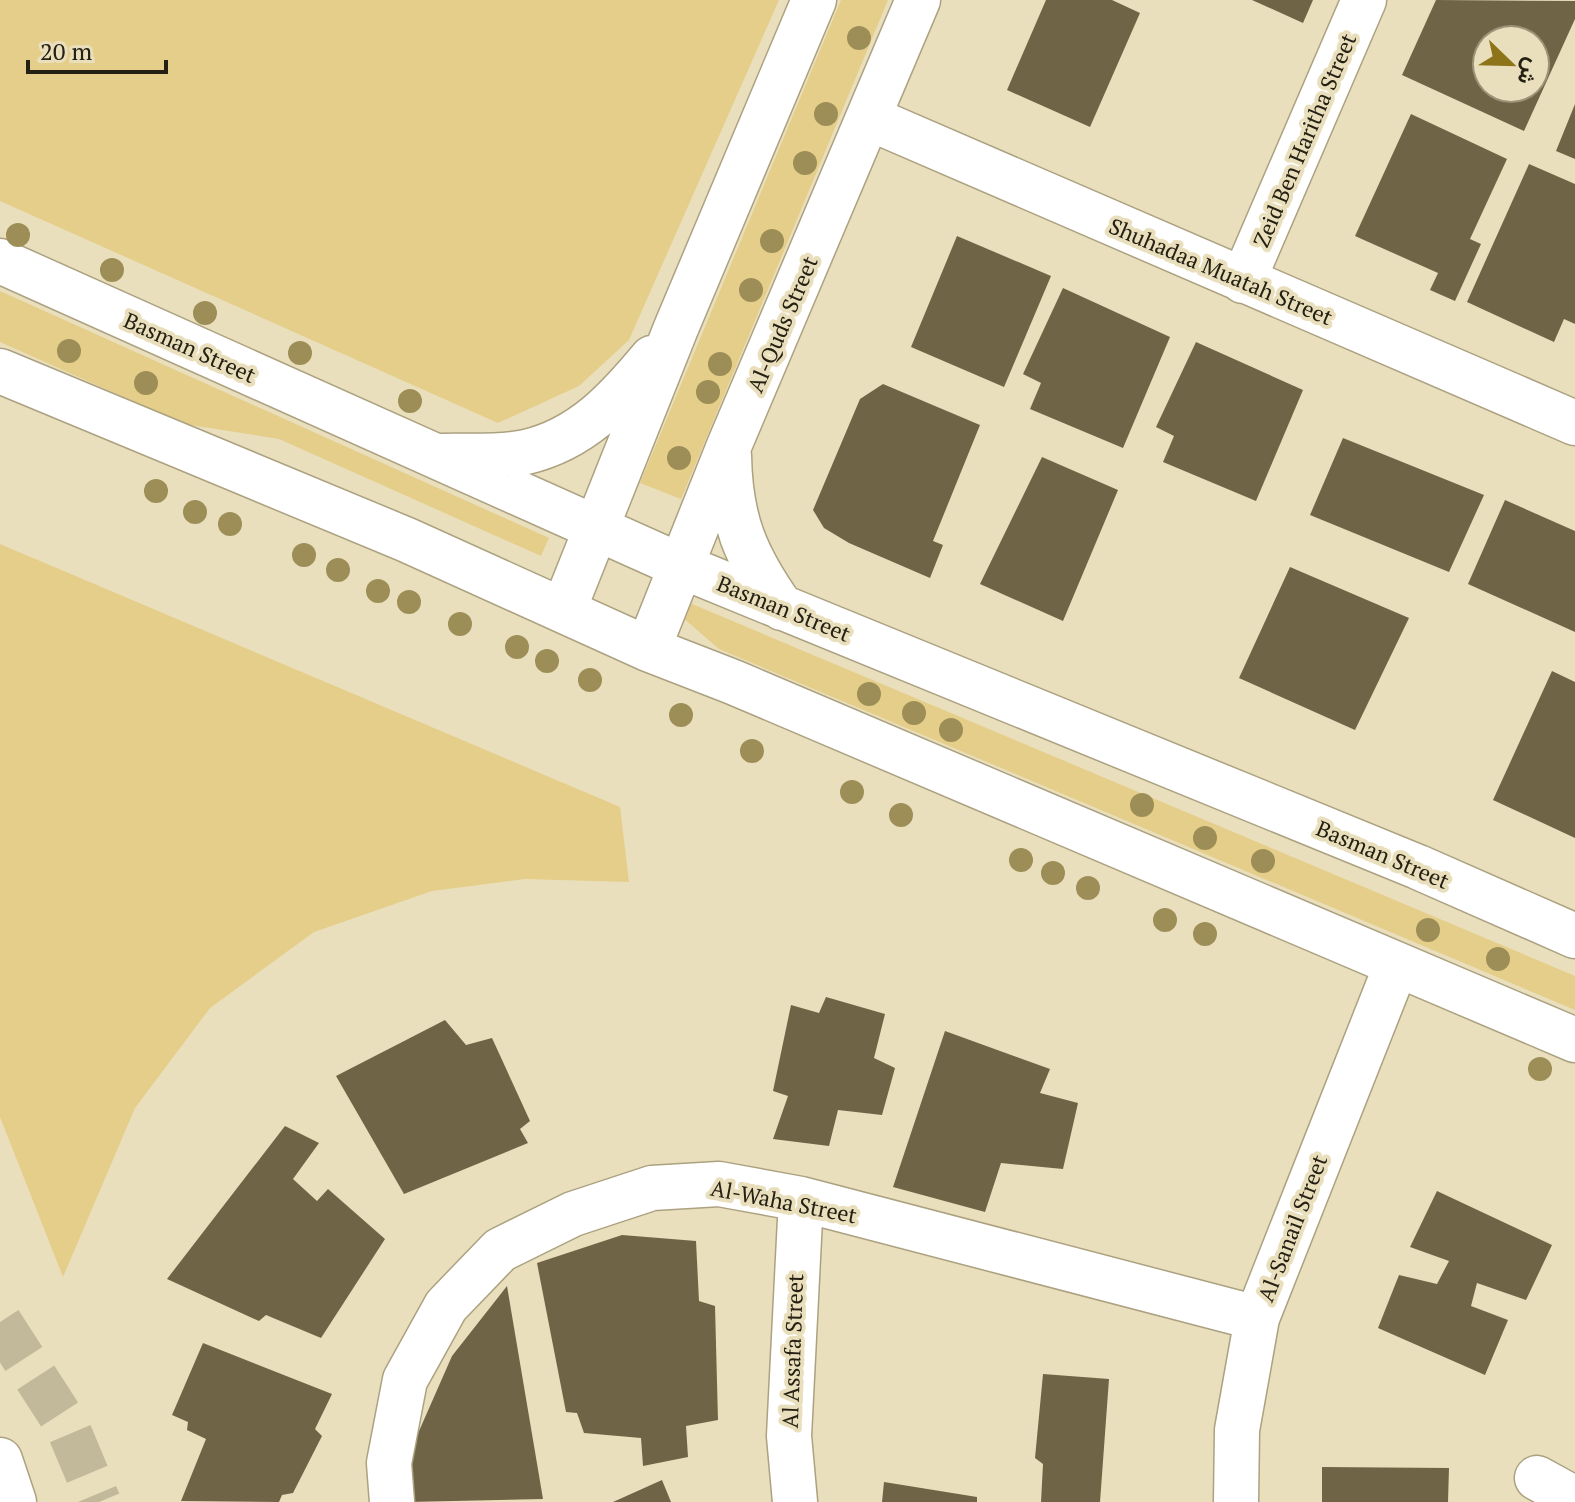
<svg xmlns="http://www.w3.org/2000/svg" width="1575" height="1502" viewBox="0 0 1575 1502" font-family="'PT Serif',Vazirmatn,serif">
<style>
.green{fill:#e4ce89}
.building{fill:#6f6546;fill-rule:evenodd}
.lines{fill:none;stroke-linecap:round;stroke-linejoin:round}
.highway-tunnel{stroke:#c2b99a;stroke-width:44;stroke-dasharray:44 22;stroke-linecap:butt}
.minor-casing{stroke:#aca180;stroke-width:47}
.major-casing{stroke:#aca180;stroke-width:47}
.highway-casing{stroke:#aca180;stroke-width:47}
.minor{stroke:#fff;stroke-width:44}
.major{stroke:#fff;stroke-width:44}
.highway{stroke:#fff;stroke-width:44}
.tree{fill:#9d8e57}
.labels{text-anchor:middle;dominant-baseline:central;stroke-width:8;stroke-linejoin:round;paint-order:stroke}
.street-label{font-size:22px;fill:#242013;stroke:#eadfbc}
</style>
<rect width="100%" height="100%" fill="#eadfbc"/>
<path class="green" d="M0 0H779L629 340 579 386 498 423 0 201Z
M841 0H888L681 499 640 483Z
M0 291 549 538 541 556 279 439 184 424 0 342Z
M0 544 620 807 629 882 525 879 432 891 314 932 210 1008 135 1108 63 1277 0 1117Z
M673 596 1575 976V1010L719 649 682 617Z"/>
<path class="building" d="M1046 0H1112L1140 13 1090 127 1007 90Z
M1252 0H1313L1303 23Z
M1436 0 1575 1V19L1524 131 1402 75ZM1487 40H1535V88H1487Z
M1575 104V159L1556 151Z
M1411 114 1507 159 1470 239 1481 244 1455 301 1430 290 1438 273 1355 236Z
M1529 164 1575 184V324L1564 319 1554 342 1467 302Z
M957 236 1051 276 1004 387 911 347Z
M1063 288 1170 337 1123 448 1030 409 1041 383 1023 374Z
M1196 342 1303 390 1256 501 1163 462 1174 436 1156 427Z
M883 384 980 425 933 541 943 545 930 578 849 543 824 528 813 510 860 399Z
M1343 438 1484 495 1449 572 1310 515Z
M1042 457 1118 490 1063 621 980 584Z
M1505 500 1575 531V632L1468 584Z
M1290 567 1409 618 1355 730 1239 678Z
M1552 671 1575 682V838L1493 800Z
M826 997 885 1014 874 1058 895 1068 882 1115 838 1110 829 1146 773 1139 788 1096 773 1091 791 1005 819 1013Z
M445 1020 466 1045 492 1038 530 1121 520 1129 528 1143 404 1194 336 1076Z
M945 1031 1050 1069 1040 1093 1078 1103 1063 1169 1001 1163 985 1212 893 1187Z
M285 1126 319 1143 293 1179 317 1201 328 1189 385 1239 321 1338 266 1315 259 1321 167 1279Z
M1437 1191 1552 1245 1526 1300 1477 1283 1471 1306 1508 1320 1485 1375 1378 1328 1399 1275 1437 1284 1449 1261 1410 1247Z
M622 1235 696 1241 699 1301 715 1306 718 1420 686 1426 688 1457 643 1466 641 1438 584 1433 577 1413 566 1412 537 1263Z
M507 1286 543 1499 408 1502 412 1447 452 1356Z
M203 1343 332 1394 315 1429 322 1436 293 1493 282 1495 279 1502 181 1501 206 1439 187 1430 188 1422 172 1415Z
M1043 1374 1109 1379 1100 1502H1041L1043 1464 1035 1458Z
M1322 1467 1449 1468 1448 1502H1322Z
M662 1480 671 1502H613Z
M884 1482 977 1497V1502H882Z"/>
<g class="lines">
<path class="highway-tunnel" d="M0 1322 67 1426 99 1502"/>
<g class="minor-casing">
<path id="minor" d="M869 118 1575 423
M1243 281 1364 0
M1537 1478 1575 1499
M392 1502 389 1463 405 1380 446 1306 500 1250 573 1214 652 1188 719 1184 801 1199 1257 1318
M795 1502 789 1436 801 1199
M1236 1502 1237 1430 1257 1318 1396 966"/>
</g>
<g class="major-casing">
<path id="major" d="M0 261 681 566 1418 867 1575 936
M0 371 407 540 648 649 733 682 1575 1040
M729 455C730 519 745 556 782 608
M439 456C467 455 499 458 526 452 582 439 617 400 652 358
M564 609 676 328 814 0
M648 649 729 446 918 0"/>
</g>
<g class="highway-casing">
<path id="highway" d="M0 1460 14 1502"/>
</g>
<use href="#minor" class="minor"/>
<use href="#major" class="major"/>
<use href="#highway" class="highway"/>
</g>
<g class="tree">
<circle cx="859" cy="38" r="12"/>
<circle cx="826" cy="114" r="12"/>
<circle cx="805" cy="163" r="12"/>
<circle cx="18" cy="235" r="12"/>
<circle cx="772" cy="241" r="12"/>
<circle cx="112" cy="270" r="12"/>
<circle cx="751" cy="290" r="12"/>
<circle cx="205" cy="313" r="12"/>
<circle cx="69" cy="351" r="12"/>
<circle cx="300" cy="353" r="12"/>
<circle cx="720" cy="364" r="12"/>
<circle cx="146" cy="383" r="12"/>
<circle cx="708" cy="392" r="12"/>
<circle cx="410" cy="401" r="12"/>
<circle cx="679" cy="458" r="12"/>
<circle cx="156" cy="491" r="12"/>
<circle cx="195" cy="512" r="12"/>
<circle cx="230" cy="524" r="12"/>
<circle cx="304" cy="555" r="12"/>
<circle cx="338" cy="570" r="12"/>
<circle cx="378" cy="591" r="12"/>
<circle cx="409" cy="602" r="12"/>
<circle cx="460" cy="624" r="12"/>
<circle cx="517" cy="647" r="12"/>
<circle cx="547" cy="661" r="12"/>
<circle cx="590" cy="680" r="12"/>
<circle cx="869" cy="694" r="12"/>
<circle cx="914" cy="713" r="12"/>
<circle cx="681" cy="715" r="12"/>
<circle cx="951" cy="730" r="12"/>
<circle cx="752" cy="751" r="12"/>
<circle cx="852" cy="792" r="12"/>
<circle cx="1142" cy="805" r="12"/>
<circle cx="901" cy="815" r="12"/>
<circle cx="1205" cy="838" r="12"/>
<circle cx="1021" cy="860" r="12"/>
<circle cx="1263" cy="861" r="12"/>
<circle cx="1053" cy="873" r="12"/>
<circle cx="1088" cy="888" r="12"/>
<circle cx="1165" cy="920" r="12"/>
<circle cx="1428" cy="930" r="12"/>
<circle cx="1205" cy="934" r="12"/>
<circle cx="1498" cy="959" r="12"/>
<circle cx="1540" cy="1069" r="12"/>
</g>
<g class="labels">
<g class="street-label">
<text transform="translate(1304 140) rotate(-67)">Zeid Ben Haritha Street</text>
<text transform="translate(1221 271) rotate(23)">Shuhadaa Muatah Street</text>
<text transform="translate(782 324) rotate(-67)">Al-Quds Street</text>
<text transform="translate(190 347) rotate(24)">Basman Street</text>
<text transform="translate(784 608) rotate(22)">Basman Street</text>
<text transform="translate(1383 854) rotate(23)">Basman Street</text>
<text transform="translate(784 1201) rotate(11)">Al-Waha Street</text>
<text transform="translate(1292 1228) rotate(-69)">Al-Sanail Street</text>
<text transform="translate(792 1351) rotate(-88)">Al Assafa Street</text>
</g>
</g>
<g transform="translate(1511 64) rotate(113)"><circle r="38" fill="#eadfbc" stroke="#9b9378" stroke-width="2"/>
<path d="M0-6L14 30L0 20L-14 30Z" fill="#8e7419"/>
<text y="-12" font-size="22" font-weight="bold" text-anchor="middle" fill="#242013">ش</text>
</g>
<path d="M28 60v12h138v-12" fill="none" stroke="#242013" stroke-width="4"/>
<text x="40" y="60" font-size="24" fill="#242013" stroke="#eadfbc" stroke-width="6" paint-order="stroke">20 m</text>
</svg>
